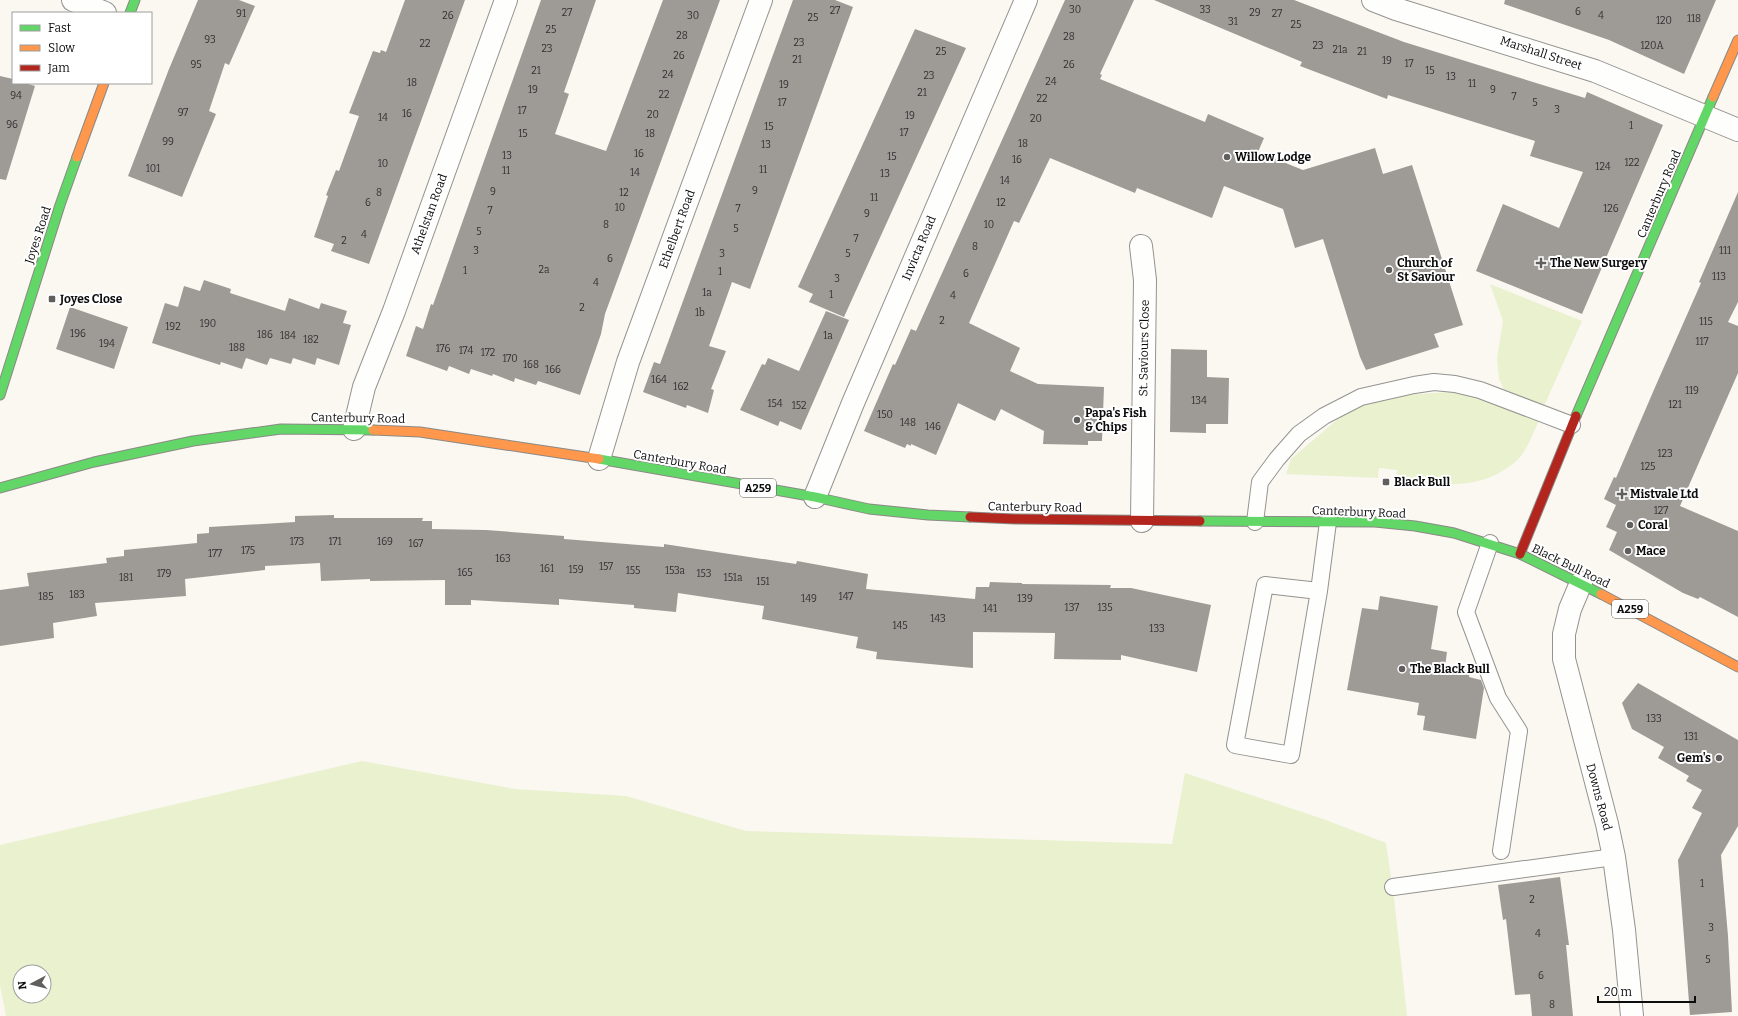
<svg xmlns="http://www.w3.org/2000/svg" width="1738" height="1016" viewBox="0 0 1738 1016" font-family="Bitter,serif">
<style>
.green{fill:#e9f1cf;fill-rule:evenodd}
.building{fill:#9e9b97}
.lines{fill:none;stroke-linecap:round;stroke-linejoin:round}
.lane-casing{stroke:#949390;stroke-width:18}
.street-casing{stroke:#949390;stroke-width:24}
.fast-casing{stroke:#8b8986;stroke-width:11}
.slow-casing{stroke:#8b8986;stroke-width:11}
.jam-casing{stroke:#8b8986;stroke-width:11}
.lane{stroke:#fefefd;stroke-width:16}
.street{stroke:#fefefd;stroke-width:22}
.fast{stroke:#63d668;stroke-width:9}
.slow{stroke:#ff974d;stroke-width:9}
.jam{stroke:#b3261e;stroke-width:9}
.poi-dot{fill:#605f5d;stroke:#fff;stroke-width:1.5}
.labels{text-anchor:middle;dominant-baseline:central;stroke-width:4;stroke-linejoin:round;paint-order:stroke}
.number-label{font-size:10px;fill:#313030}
.shield{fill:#fff;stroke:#565656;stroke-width:1}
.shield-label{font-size:11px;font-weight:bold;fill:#0d0d0d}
.street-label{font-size:12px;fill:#0d0d0d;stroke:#fff}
.poi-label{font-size:12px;font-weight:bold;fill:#0d0d0d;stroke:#fff;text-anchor:start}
</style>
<rect width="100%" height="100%" fill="#fbf8f1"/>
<path class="green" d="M1490 284 1582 321 1544 406 1505 392 1499 379 1497 358 1503 321Z
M1450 392 1479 397 1539 420C1534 431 1530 443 1523 453 1519 459 1515 462 1510 466 1476 492 1436 483 1396 480L1397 470 1379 468 1378 478 1286 474 1291 459 1338 419 1361 406 1403 395Z
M362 761 515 789 626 796 746 831 1172 844 1185 773 1323 819 1386 843 1394 898 1407 1016H6L0 985V845ZM20 972H44V996H20Z"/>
<path class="building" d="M198 0H239L255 6 229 65 225 63 209 111 216 114 182 197 128 176 169 69Z
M405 0H465L369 264 331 251 334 244 314 237 328 196 326 195 336 170 339 171 359 116 349 113 373 51 380 53 381 50 386 52Z
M541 0H596L564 92 569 94 555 134 606 151 663 0H720L605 314 601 334 580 395 538 381 536 385 515 378 514 382 493 374 492 376 471 369 469 374 449 366 447 371 406 356 416 326 423 329 431 304 433 305Z
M793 0H835L853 7 750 289 732 282 722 310 709 346 726 351 711 389 714 390 708 413 687 405 686 408 643 392 654 362 660 364Z
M1065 0H1134L1100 74 1102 75 1100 79 1205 122 1208 114 1264 138 1258 152 1303 170 1375 148 1383 174 1412 165 1463 325 1434 334 1439 347 1366 370 1360 357 1323 239 1295 248 1283 209 1224 186 1212 218 1137 188 1135 193 1050 158 1019 223 1014 221 969 323 1020 348 1010 371 1038 384 1104 387 1102 441H1088V445L1043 444 1044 431 1001 409 995 421 958 403 936 455 911 444V446L907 444 905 448 864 431 893 364 895 365 911 329 916 331Z
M1154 0H1294L1404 42 1585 98 1587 92 1663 125 1582 314 1476 271 1503 204 1559 228 1583 172 1530 156 1535 141 1388 95 1387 99 1300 66 1302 62Z
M1505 0H1716L1684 74 1609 40 1504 4Z
M915 29 966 48 844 317 809 302 813 294 798 287Z
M0 76 13 79V83H25L35 86 6 180 0 179Z
M1738 192V302L1728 322 1738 326V373L1680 506 1738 531V617L1700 597 1698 599 1683 593 1609 550 1617 532 1606 527 1616 505 1604 499 1614 477 1616 478 1656 385 1701 283 1699 282Z
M204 280 231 289 230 293 285 311 289 298 319 309 321 303 347 311 343 323 351 325 339 365 317 358 315 365 293 358 291 364 270 358 267 365 246 358 242 369 221 362 220 365 152 343 165 303 178 307 184 286 200 291Z
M70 307 128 327 114 369 56 349Z
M826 311 849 320 801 430 780 421 778 426 740 410 762 364 765 365 768 358 799 371Z
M1171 349 1207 350V377L1229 378 1228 424H1206V433L1170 432Z
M334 515V518H423L422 521H432V529L486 530 564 536V539L664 547V544L796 564 797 561 868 574 866 589 975 599 976 587H989L990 582 1022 583V584L1111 585 1110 588H1131L1211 605 1197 672 1121 655V660L1054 659 1055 633 973 632V668L876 659 877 652 856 648 858 637 762 619 764 606 678 593 676 612 634 608V605L559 599V605L471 600V605H445V580L370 581V579L321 581 320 563 265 566V570L185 579 186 596 95 603 97 616 53 623 54 638 0 646V590L29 586 27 573 107 563 106 558 124 556V550L197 543V534L209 533V527L295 522V516Z
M1380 596 1438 606 1431 649 1447 652 1445 667 1470 671 1469 677 1481 680 1484 688 1476 739 1423 730 1425 716 1417 715 1419 703 1347 690 1362 608 1378 610Z
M1638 683 1738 740V826L1721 855 1728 936 1732 1012 1690 1015 1678 860 1702 813 1692 808 1702 790 1686 781 1689 776 1658 758 1664 747 1632 729 1622 703Z
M1560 877 1569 945H1566L1573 1016H1532L1530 994 1515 995 1506 919 1503 920 1498 885Z"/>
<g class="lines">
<g class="lane-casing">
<path id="lane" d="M1255 522 1260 482 1277 459 1299 434 1324 416 1361 397 1414 385 1434 382 1455 384 1480 390 1572 425
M1490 543 1466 612 1498 698 1519 731 1501 851
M1319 591 1265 585 1235 745 1291 755 1319 591 1328 522
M1393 887 1614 857"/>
</g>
<g class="street-casing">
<path id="street" d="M73 0 105 13
M1373 0 1396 9 1595 71 1738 130
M1141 246 1145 280 1142 521
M354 429 364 387 394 311 506 0
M599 459 628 362 761 0
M815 497 853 403 1026 0
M1581 583 1570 609 1564 634V659L1607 824 1614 857 1624 930 1632 1016"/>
</g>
<g class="fast-casing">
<path id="fast" d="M130 13 135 0
M0 395 60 205 77 157
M1576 416 1713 97
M599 459 815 497 869 509 928 515 970 517
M0 488 94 462 193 441 281 429 373 430
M1200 521 1375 522 1415 526 1454 533 1520 554 1601 594"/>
</g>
<g class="slow-casing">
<path id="slow" d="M1713 97 1738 40
M77 157 104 83
M373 430 420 432 599 459
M1601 594 1738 667"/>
</g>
<g class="jam-casing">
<path id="jam" d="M970 517 1015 519 1200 521
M1520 554 1576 416"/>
</g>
<use href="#lane" class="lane"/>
<use href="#street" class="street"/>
<use href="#fast" class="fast"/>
<use href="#slow" class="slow"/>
<use href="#jam" class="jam"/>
</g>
<g class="poi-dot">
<circle cx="1227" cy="157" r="4"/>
<path d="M1539 257h4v4h4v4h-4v4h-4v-4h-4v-4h4z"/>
<circle cx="1389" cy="270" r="4"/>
<rect x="48" y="295" width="8" height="8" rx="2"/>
<circle cx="1077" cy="420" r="4"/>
<rect x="1382" y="478" width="8" height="8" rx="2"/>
<path d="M1620 488h4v4h4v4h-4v4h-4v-4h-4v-4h4z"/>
<circle cx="1630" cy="525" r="4"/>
<circle cx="1628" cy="551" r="4"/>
<circle cx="1402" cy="669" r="4"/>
<circle cx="1719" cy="758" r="4"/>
</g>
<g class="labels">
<g class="number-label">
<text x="1075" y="10">30</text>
<text x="1205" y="10">33</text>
<text x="835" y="11">27</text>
<text x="1578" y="12">6</text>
<text x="567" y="13">27</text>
<text x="1255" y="13">29</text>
<text x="241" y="14">91</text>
<text x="1277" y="14">27</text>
<text x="448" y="16">26</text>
<text x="693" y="16">30</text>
<text x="1601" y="16">4</text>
<text x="813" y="18">25</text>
<text x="1694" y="19">118</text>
<text x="1664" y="21">120</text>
<text x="1233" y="22">31</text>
<text x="1296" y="25">25</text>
<text x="551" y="30">25</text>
<text x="682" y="36">28</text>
<text x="1069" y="37">28</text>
<text x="210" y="40">93</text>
<text x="799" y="43">23</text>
<text x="425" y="44">22</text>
<text x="1318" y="46">23</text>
<text x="1652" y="46">120A</text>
<text x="547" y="49">23</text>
<text x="1340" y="50">21a</text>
<text x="941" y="52">25</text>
<text x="1362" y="52">21</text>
<text x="679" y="56">26</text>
<text x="797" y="60">21</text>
<text x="1387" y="61">19</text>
<text x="1409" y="64">17</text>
<text x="196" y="65">95</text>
<text x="1069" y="65">26</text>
<text x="536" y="71">21</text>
<text x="1430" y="71">15</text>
<text x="668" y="75">24</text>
<text x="929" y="76">23</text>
<text x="1451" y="77">13</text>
<text x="1051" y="82">24</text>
<text x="412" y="83">18</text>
<text x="1472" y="84">11</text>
<text x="784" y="85">19</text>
<text x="533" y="90">19</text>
<text x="1493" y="90">9</text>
<text x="922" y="93">21</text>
<text x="664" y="95">22</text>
<text x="16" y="96">94</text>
<text x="1514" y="97">7</text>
<text x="1042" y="99">22</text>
<text x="782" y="103">17</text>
<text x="1535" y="103">5</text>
<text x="1557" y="110">3</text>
<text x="522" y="111">17</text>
<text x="183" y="113">97</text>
<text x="407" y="114">16</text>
<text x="653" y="115">20</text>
<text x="910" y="116">19</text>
<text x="383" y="118">14</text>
<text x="1036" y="119">20</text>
<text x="12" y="125">96</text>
<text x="1631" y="126">1</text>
<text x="769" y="127">15</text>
<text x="904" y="133">17</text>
<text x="523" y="134">15</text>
<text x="650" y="134">18</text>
<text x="168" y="142">99</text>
<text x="1023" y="144">18</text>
<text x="766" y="145">13</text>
<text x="639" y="154">16</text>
<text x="507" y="156">13</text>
<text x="892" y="157">15</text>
<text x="1017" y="160">16</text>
<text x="1632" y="163">122</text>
<text x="383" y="164">10</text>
<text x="1603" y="167">124</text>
<text x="153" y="169">101</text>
<text x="763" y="170">11</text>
<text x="506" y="171">11</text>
<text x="635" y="173">14</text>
<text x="885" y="174">13</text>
<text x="1005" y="181">14</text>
<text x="755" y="191">9</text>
<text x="493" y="192">9</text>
<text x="379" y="193">8</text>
<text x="624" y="193">12</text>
<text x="874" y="198">11</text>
<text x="368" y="203">6</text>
<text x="1001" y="203">12</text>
<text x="620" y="208">10</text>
<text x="738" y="209">7</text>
<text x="1611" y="209">126</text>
<text x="490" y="211">7</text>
<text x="867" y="214">9</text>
<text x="606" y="225">8</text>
<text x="989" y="225">10</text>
<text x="736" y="229">5</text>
<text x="479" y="232">5</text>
<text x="364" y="235">4</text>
<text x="856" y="239">7</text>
<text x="344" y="241">2</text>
<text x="975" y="247">8</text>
<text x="476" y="251">3</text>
<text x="1725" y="251">111</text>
<text x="722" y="254">3</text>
<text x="848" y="254">5</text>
<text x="610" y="259">6</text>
<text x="544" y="270">2a</text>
<text x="465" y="271">1</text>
<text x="720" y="272">1</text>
<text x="966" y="274">6</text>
<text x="1719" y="277">113</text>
<text x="837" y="279">3</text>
<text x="596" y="283">4</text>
<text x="707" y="293">1a</text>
<text x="831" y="295">1</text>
<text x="953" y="296">4</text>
<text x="582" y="308">2</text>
<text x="700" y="313">1b</text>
<text x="942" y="321">2</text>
<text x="1706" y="322">115</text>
<text x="208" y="324">190</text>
<text x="173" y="327">192</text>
<text x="78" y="334">196</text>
<text x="265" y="335">186</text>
<text x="288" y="336">184</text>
<text x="828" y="336">1a</text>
<text x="311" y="340">182</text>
<text x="1702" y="342">117</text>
<text x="107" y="344">194</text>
<text x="237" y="348">188</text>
<text x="443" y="349">176</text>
<text x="466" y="351">174</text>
<text x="488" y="353">172</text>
<text x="510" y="359">170</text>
<text x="531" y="365">168</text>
<text x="553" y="370">166</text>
<text x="659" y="380">164</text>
<text x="681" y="387">162</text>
<text x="1692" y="391">119</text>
<text x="1199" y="401">134</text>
<text x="775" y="404">154</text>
<text x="1675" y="405">121</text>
<text x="799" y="406">152</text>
<text x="885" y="415">150</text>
<text x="908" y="423">148</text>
<text x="933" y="427">146</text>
<text x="1665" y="454">123</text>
<text x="1648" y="467">125</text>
<text x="1661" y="511">127</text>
<text x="297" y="542">173</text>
<text x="335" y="542">171</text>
<text x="385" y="542">169</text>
<text x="416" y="544">167</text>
<text x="248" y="551">175</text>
<text x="215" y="554">177</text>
<text x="503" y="559">163</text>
<text x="606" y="567">157</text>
<text x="547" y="569">161</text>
<text x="576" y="570">159</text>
<text x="633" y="571">155</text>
<text x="675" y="571">153a</text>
<text x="465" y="573">165</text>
<text x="164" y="574">179</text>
<text x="704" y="574">153</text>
<text x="126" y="578">181</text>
<text x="733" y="578">151a</text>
<text x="763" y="582">151</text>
<text x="77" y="595">183</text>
<text x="46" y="597">185</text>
<text x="846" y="597">147</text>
<text x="809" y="599">149</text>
<text x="1025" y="599">139</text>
<text x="1072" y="608">137</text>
<text x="1105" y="608">135</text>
<text x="990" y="609">141</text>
<text x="938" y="619">143</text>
<text x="900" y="626">145</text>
<text x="1157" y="629">133</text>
<text x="1654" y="719">133</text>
<text x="1691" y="737">131</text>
<text x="1702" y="884">1</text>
<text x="1532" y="900">2</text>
<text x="1711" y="928">3</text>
<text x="1538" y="934">4</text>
<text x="1708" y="960">5</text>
<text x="1541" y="976">6</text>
<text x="1552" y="1005">8</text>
</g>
<g class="shield">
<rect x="740" y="479" width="36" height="18" rx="3"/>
<rect x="1612" y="600" width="36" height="18" rx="3"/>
</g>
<g class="shield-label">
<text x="758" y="488">A259</text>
<text x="1630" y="609">A259</text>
</g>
<g class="street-label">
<text transform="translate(1541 53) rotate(18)">Marshall Street</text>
<text transform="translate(1659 194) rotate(-67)">Canterbury Road</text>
<text transform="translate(429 214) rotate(-70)">Athelstan Road</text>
<text transform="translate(677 229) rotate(-70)">Ethelbert Road</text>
<text transform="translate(38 235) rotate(-72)">Joyes Road</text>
<text transform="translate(919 248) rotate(-67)">Invicta Road</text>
<text transform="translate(1144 348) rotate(-89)">St. Saviours Close</text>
<text transform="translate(358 418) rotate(1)">Canterbury Road</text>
<text transform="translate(680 462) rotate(10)">Canterbury Road</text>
<text transform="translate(1035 507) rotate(1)">Canterbury Road</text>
<text transform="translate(1359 512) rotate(2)">Canterbury Road</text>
<text transform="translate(1571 566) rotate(26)">Black Bull Road</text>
<text transform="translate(1599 797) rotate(75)">Downs Road</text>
</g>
<g class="poi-label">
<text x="1235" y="157">Willow Lodge</text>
<text x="1397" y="263">Church of<tspan x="1397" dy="14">St Saviour</tspan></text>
<text x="1550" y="263">The New Surgery</text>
<text x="60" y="299">Joyes Close</text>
<text x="1085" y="413">Papa's Fish<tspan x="1085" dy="14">&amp; Chips</tspan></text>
<text x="1394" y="482">Black Bull</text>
<text x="1630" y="494">Mistvale Ltd</text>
<text x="1638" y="525">Coral</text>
<text x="1636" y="551">Mace</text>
<text x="1410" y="669">The Black Bull</text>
<text x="1711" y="758" text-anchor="end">Gem's</text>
</g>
</g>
<rect x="12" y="12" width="140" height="72" fill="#ffffff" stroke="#9e9e9e"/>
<rect x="20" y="25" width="20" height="6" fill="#63d668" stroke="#9e9e9e"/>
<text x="48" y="32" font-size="12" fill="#0d0d0d">Fast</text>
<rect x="20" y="45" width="20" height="6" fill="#ff974d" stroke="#9e9e9e"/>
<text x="48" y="52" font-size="12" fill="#0d0d0d">Slow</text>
<rect x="20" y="65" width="20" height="6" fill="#b3261e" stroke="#9e9e9e"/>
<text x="48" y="72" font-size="12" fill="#0d0d0d">Jam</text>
<g transform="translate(32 984) rotate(263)"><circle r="19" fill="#ffffff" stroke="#9e9e9e"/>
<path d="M0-3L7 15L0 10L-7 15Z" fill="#605f5d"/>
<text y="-6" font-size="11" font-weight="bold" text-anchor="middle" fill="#0d0d0d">N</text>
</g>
<path d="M1598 996v6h97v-6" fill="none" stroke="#0d0d0d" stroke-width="2"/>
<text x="1604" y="996" font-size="12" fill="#0d0d0d" stroke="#ffffff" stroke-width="3" paint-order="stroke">20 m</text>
</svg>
